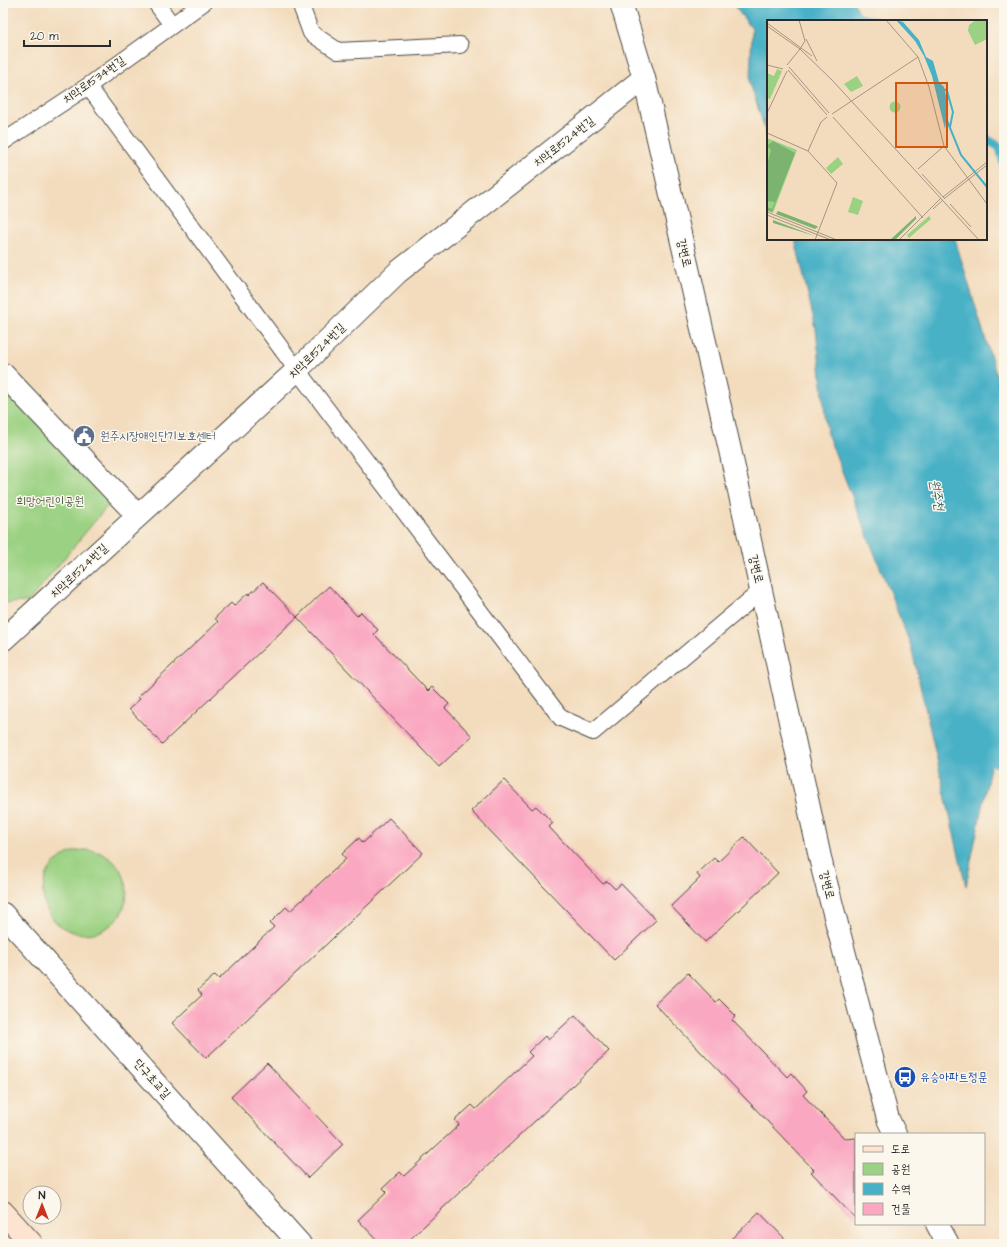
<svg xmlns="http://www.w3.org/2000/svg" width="1007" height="1247" viewBox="0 0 1007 1247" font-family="'Architects Daughter','Poor Story',sans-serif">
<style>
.green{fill:#9bd182;stroke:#637e56}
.water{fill:#48b1c6;stroke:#3a6e78}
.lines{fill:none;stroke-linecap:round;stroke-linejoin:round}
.stream{stroke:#48b1c6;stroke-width:9}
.river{stroke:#48b1c6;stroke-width:51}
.building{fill:#faa8c1}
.service-casing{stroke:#494641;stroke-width:18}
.minor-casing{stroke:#494641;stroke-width:24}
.tertiary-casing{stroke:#494641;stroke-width:24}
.secondary-casing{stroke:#494641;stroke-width:24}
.service{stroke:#fff;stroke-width:16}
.minor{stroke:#fff;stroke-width:22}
.tertiary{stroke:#fff;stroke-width:22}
.secondary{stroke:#fde4d1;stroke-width:22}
.labels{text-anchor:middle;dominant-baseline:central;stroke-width:3;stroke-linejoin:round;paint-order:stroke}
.street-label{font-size:12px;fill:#2b2b2b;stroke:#fbf7ec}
.service-label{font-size:12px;fill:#4e5e75;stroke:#fbf7ec;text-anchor:start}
.park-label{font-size:12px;fill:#4d5d45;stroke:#fbf7ec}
.transit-label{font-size:12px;fill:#164399;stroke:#fbf7ec;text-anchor:start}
.water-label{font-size:13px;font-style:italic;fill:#355a61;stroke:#fbf7ec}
.inset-river{fill:none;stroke:#48b1c6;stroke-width:2}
.inset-road{fill:none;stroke:#a39583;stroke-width:1}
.view{fill:#d5540f;fill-opacity:0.15;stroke:#d5540f;stroke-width:2}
.inset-edge{fill:none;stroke:#2b2b2b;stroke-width:2}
</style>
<rect width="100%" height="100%" fill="#fbf7ec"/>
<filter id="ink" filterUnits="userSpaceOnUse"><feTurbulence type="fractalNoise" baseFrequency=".025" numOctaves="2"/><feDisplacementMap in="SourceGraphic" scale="8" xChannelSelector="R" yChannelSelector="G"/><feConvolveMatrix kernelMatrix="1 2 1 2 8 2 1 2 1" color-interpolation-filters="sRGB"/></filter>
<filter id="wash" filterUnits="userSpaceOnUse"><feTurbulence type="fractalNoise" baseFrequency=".012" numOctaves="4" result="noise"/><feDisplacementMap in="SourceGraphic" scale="16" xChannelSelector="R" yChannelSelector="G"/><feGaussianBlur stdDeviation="0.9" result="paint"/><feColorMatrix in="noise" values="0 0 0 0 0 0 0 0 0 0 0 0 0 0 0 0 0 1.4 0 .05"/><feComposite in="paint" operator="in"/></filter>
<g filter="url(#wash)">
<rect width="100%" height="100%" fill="#f3dcbd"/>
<path class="green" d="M3 389 110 493 109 504 28 602 7 603 3 599Z
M43 892a42 42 0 1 1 84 0a42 42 0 1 1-84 0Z"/>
<path class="water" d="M732 3H854L860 14 886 21H768V139L750 83 752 29Z
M795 239H955L1004 400V699L966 886 911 646 827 433 816 329Z"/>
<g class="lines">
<path class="stream" d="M986 139 1000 147 1004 165"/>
<path class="river" d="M967 669 968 678 1004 743"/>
</g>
<g id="blocks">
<path class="building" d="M263 582 297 617 162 744 129 709 140 699 138 697 218 622 215 618 231 603 234 606 248 593 249 595Z
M329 586 357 616 361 612 378 630 374 634 428 691 432 687 449 704 445 708 472 736 439 767 297 617Z
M504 780 532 809 536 806 553 823 549 827 603 884 607 881 615 889 621 884 656 920 614 960 471 811Z
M389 818 423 853 206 1058 172 1023 202 995 198 990 215 975 219 979 274 927 270 923 286 907 290 911 346 859 342 854 359 838 363 843Z
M744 837 778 873 705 942 671 906 700 878 697 874 714 858 718 862Z
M688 973 716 1002 719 999 736 1016 732 1020 787 1077 791 1073 807 1091 803 1095 845 1139 856 1138V1219L811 1172 814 1170 655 1004Z
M575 1015 609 1051 405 1244H381L358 1220 387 1192 383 1188 400 1172 404 1176 459 1125 455 1120 472 1105 476 1109 532 1056 528 1052 545 1036 548 1040Z
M267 1063 343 1144 308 1178 231 1097Z
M759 1212 790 1244H726Z"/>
</g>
</g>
<g filter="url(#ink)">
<use href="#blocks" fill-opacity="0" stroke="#494641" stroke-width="1"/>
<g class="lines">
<g class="service-casing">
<path id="service" d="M156 3 172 25
M300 3 311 33 338 51 460 45
M88 86 297 370 561 718 593 732 761 591
M3 142 88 86 203 3"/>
</g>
<g class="minor-casing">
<path id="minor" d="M3 374 138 516
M3 640 297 370 398 272 644 78
M3 914 300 1244"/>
</g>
<g class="tertiary-casing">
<path id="tertiary" d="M621 3 644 78 730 450 823 871 888 1119 895 1134
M937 1224 948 1244"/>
</g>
<g class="secondary-casing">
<path id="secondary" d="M3 1212 32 1244"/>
</g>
<use href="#service" class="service"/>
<use href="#minor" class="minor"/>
<use href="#tertiary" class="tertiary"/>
<use href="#secondary" class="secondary"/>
</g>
</g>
<defs>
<g id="civic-disc" transform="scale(1.15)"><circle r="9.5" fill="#5c6f8a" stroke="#fbf7ec"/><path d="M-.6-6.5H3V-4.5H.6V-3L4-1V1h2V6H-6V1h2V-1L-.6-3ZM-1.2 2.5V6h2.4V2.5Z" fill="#fff"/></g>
<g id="bus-disc" transform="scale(1.15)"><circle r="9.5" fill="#1a4fb4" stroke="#fbf7ec"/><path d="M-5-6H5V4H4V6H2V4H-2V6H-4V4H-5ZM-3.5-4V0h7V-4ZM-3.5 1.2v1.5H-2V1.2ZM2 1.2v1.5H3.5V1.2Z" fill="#fff"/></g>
</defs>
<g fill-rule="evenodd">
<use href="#civic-disc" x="84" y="436"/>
<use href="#bus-disc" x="905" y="1077"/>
</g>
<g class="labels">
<g class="street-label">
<text transform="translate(94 80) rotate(-35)">치악로1534번길</text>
<text transform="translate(564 142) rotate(-38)">치악로1524번길</text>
<text transform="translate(684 253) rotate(77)">강변로</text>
<text transform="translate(317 351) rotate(-44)">치악로1524번길</text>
<text transform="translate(756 569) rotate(77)">강변로</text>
<text transform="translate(79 571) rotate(-43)">치악로1524번길</text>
<text transform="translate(827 885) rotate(76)">강변로</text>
<text transform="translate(152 1079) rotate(48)">단구초교길</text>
</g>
<g class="service-label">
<text x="100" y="436">원주시장애인단기보호센터</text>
</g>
<g class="park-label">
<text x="50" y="501">희망어린이공원</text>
</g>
<g class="transit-label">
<text x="920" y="1077">유승아파트정문</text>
</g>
<g class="water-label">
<text transform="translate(937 495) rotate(80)">원주천</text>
</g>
</g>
<g transform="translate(767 20)">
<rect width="220" height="220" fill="#f3dcbd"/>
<path d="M209 0H219L220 19 208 25 201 11 202 5ZM10 49 15 51 3 79 0 78V53L7 56ZM90 56 96 66 84 72 77 64ZM122.5 87a5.5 5.5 0 1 1 11 0a5.5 5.5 0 1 1-11 0ZM0 118 30 130 6 193 0 191ZM71 137 76 144 64 154 59 148ZM86 177 96 181 91 195 81 192ZM162 196 164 199 142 218 140 215Z" fill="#9bd182"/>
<path d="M6 121 28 133 5 192 0 190V187L5 189 8 182 0 181V145L4 130 0 126ZM11 191 50 206 51 207 48 209 9 194ZM149 196V199L128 220H123ZM6 200 48 216 6 203Z" fill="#7cb370"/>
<path d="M129 0 136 2 152 20 159 37 166 41 172 62 177 67 181 85 178 109 165 56 157 36 148 21Z" fill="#48b1c6"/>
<path class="inset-river" d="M177 69 180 71 186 92 183 107M179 98 194 135 220 167"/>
<path class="inset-road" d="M32 0 38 21 33 29 65 60 212 220M119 0 151 37 162 67 177 126 220 184M0 3 45 36M0 6 33 29 20 45M39 19 50 41M0 45 16 49M22 47 62 93M21 50 60 95M0 93 20 51M65 94 151 37M66 97 156 198M0 113 41 131 70 163 48 220M41 131 54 102 60 97M151 149 177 126M155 154 178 179M176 177 220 142M178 178 220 145M183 184 204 207M166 189 176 180M0 192 70 220M0 195 64 220M132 220 174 178"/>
<path class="view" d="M129 63H180V127H129Z"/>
<rect width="220" height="220" class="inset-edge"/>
</g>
<rect width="1007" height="1247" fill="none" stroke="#fbf7ec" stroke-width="16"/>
<rect x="855" y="1133" width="130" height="92" fill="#fbf7ec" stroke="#a8a59f"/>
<rect x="863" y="1146" width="20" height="6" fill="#fde4d1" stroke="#a8a59f"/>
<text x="891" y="1153" font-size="12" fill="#2b2b2b">도로</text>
<rect x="863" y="1163" width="20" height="12" fill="#9bd182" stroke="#a8a59f"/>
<text x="891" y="1173" font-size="12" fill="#2b2b2b">공원</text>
<rect x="863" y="1183" width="20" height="12" fill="#48b1c6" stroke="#a8a59f"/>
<text x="891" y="1193" font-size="12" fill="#2b2b2b">수역</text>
<rect x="863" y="1203" width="20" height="12" fill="#faa8c1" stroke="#a8a59f"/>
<text x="891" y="1213" font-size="12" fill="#2b2b2b">건물</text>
<g transform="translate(42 1205)"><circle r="19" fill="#fbf7ec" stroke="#a8a59f"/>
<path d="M0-3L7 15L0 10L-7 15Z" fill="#c8321e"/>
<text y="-6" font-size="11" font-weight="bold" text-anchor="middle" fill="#2b2b2b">N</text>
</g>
<path d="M24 40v6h86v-6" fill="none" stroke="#2b2b2b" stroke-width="2"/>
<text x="30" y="40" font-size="12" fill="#2b2b2b" stroke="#fbf7ec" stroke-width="3" paint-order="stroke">20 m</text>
</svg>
